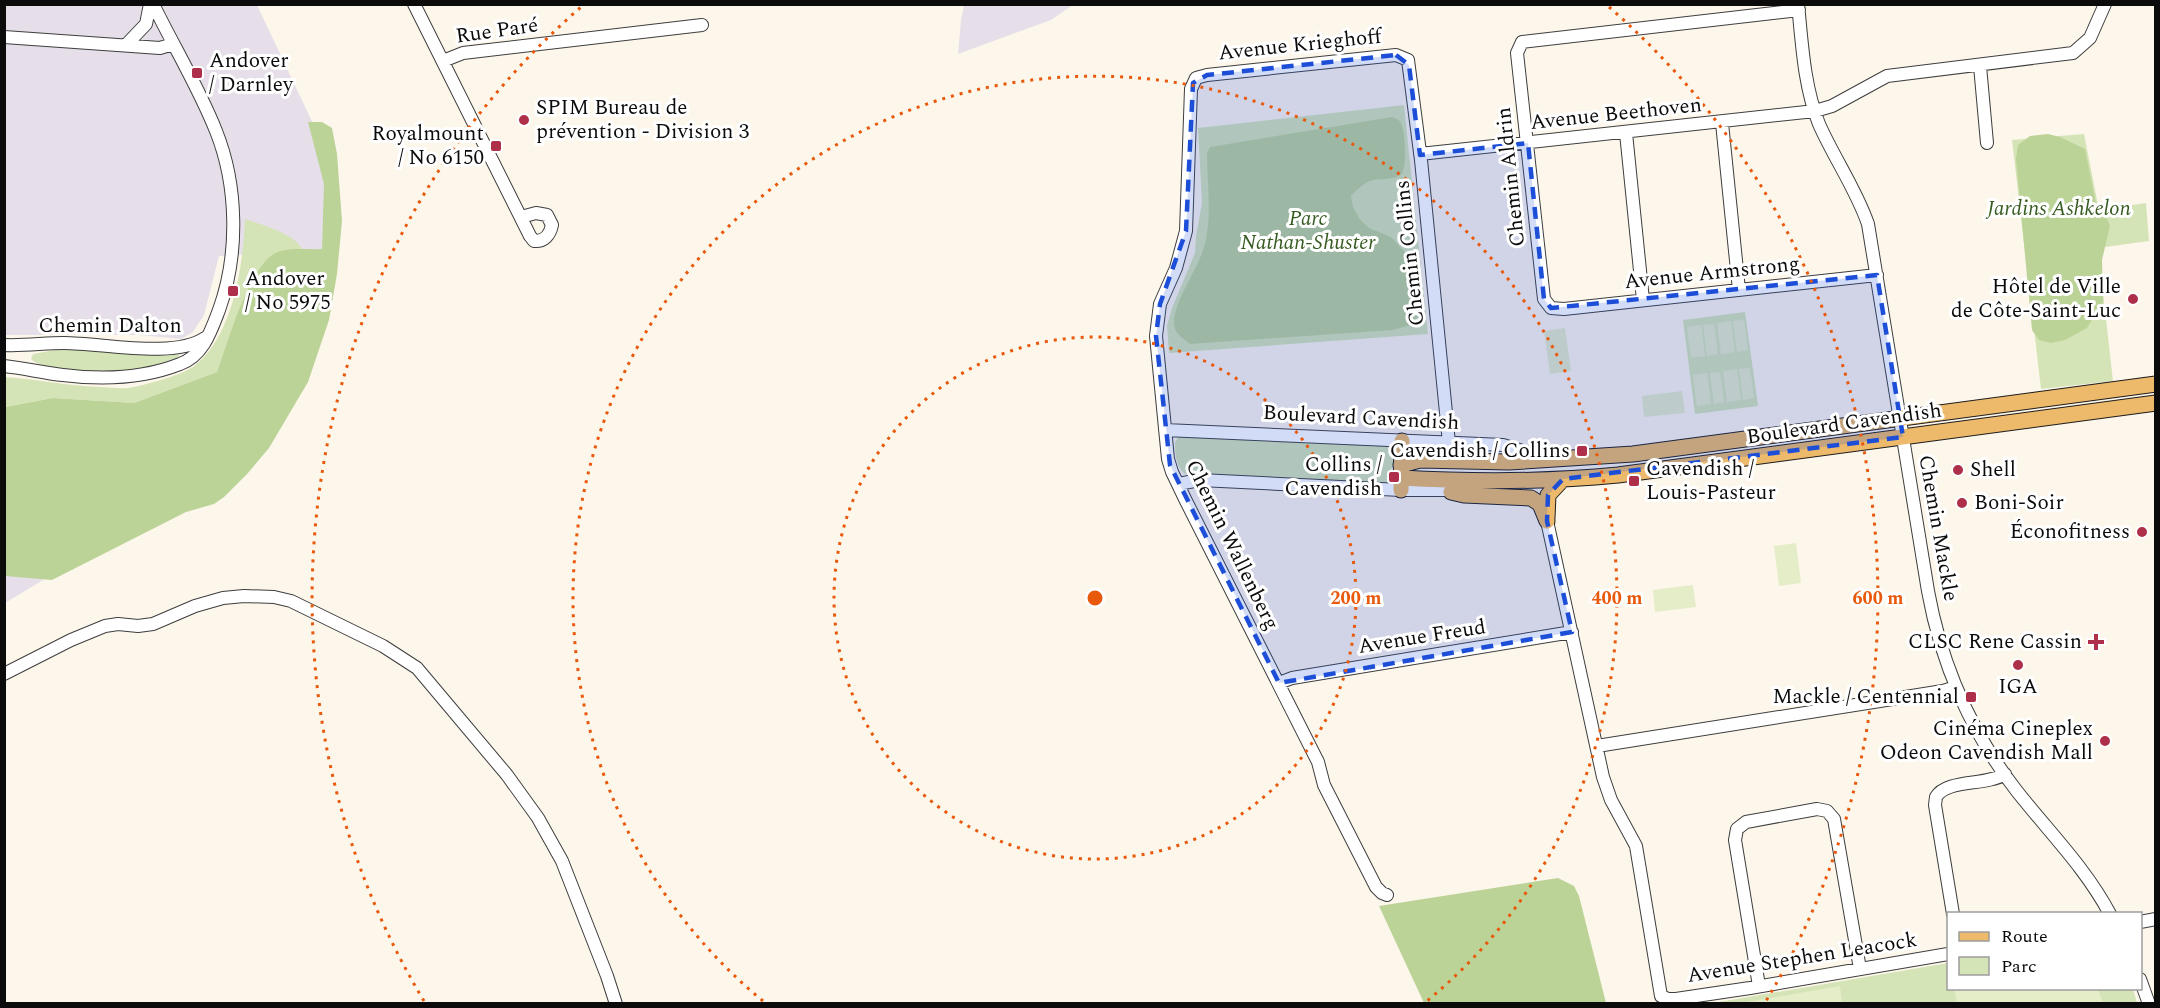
<svg xmlns="http://www.w3.org/2000/svg" width="2160" height="1008" viewBox="0 0 2160 1008" font-family="Spectral,serif">
<style>
.industrial{fill:#e6dfe9}
.green{fill:#d5e4b7}
.forest{fill:#bcd398}
.pitch{fill:#e5ecc8}
.lines{fill:none;stroke-linecap:round;stroke-linejoin:round}
.minor-casing{stroke:#3e3e3e;stroke-width:14}
.major-casing{stroke:#1c1c1c;stroke-width:17}
.minor{stroke:#fff;stroke-width:12}
.major{stroke:#edb96a;stroke-width:15}
.marked{fill:#1d4ed8;fill-opacity:0.2;stroke:#1d4ed8;stroke-width:4.5;stroke-dasharray:12 8;stroke-linejoin:round}
.ring{fill:none;stroke:#e8590c;stroke-width:3;stroke-dasharray:3 6}
.poi-dot{fill:#ae2f49;stroke:#fff;stroke-width:2}
.labels{text-anchor:middle;dominant-baseline:central;stroke-width:6;stroke-linejoin:round;paint-order:stroke}
.street-label{font-size:21px;fill:#0b0b0b;stroke:#fff}
.poi-label{font-size:21px;fill:#0b0b0b;stroke:#fff;text-anchor:end}
.park-label{font-size:21px;font-style:italic;fill:#375c21;stroke:#fff}
.centre{fill:#e8590c;stroke:#fff;stroke-width:3}
.ring-label{font-size:18px;text-anchor:middle;font-weight:bold;fill:#e8590c;stroke:#fff;stroke-width:6;stroke-linejoin:round;paint-order:stroke}
</style>
<rect width="100%" height="100%" fill="#fdf6ea"/>
<path class="industrial" d="M4 5H257L334 168V249L219 256 204 315 193 332 181 339 139 335H5Z
M964 5V4L1071 5 1070 7 1051 20 958 54 961 20Z
M5 566 53 574 5 603Z"/>
<path class="green" d="M1404 105 1428 334 1169 353 1167 326 1172 308 1195 253 1196 236 1202 203 1198 128Z
M2084 134 2099 210 2146 203 2149 241 2098 248 2113 381 2041 389 2012 140Z
M245 219C260 224 296 234 302 249L273 255 232 329 217 372 134 403 53 398 5 407 4 377C37 379 68 386 100 387 109 387 119 389 128 388 143 386 181 375 193 367 233 337 243 266 245 219Z
M1745 312 1758 406 1695 414 1683 320Z
M60 349 179 355V357C162 363 144 369 126 372 107 374 43 372 31 359L33 354Z
M1179 436 1391 445 1395 450 1394 468H1391L1393 480 1389 484 1185 474C1176 468 1175 453 1175 442Z
M1948 963V988L2133 989 2137 1003 1707 1004Z"/>
<path class="forest" d="M1392 117C1397 119 1401 120 1402 126 1405 134 1407 167 1402 173 1397 181 1378 178 1370 181 1362 184 1357 190 1351 196L1353 207 1359 218 1369 228 1391 237 1405 252 1415 268 1418 316 1411 325 1393 330 1190 344C1182 338 1174 333 1174 323 1174 301 1197 270 1203 250 1213 220 1207 184 1207 153L1210 147Z
M308 122H322L332 128 337 154 342 221 337 274 329 320 308 382 269 448 248 473 224 497 214 504 186 512 52 580 5 576V407L53 398 134 403 217 372C228 342 247 274 272 255 285 246 307 250 322 249L324 184Z
M2048 134 2060 137 2085 149 2096 203 2106 216 2110 226 2102 260 2103 302 2087 328 2065 340 2051 343 2039 340 2032 330 2016 159 2018 145 2030 136Z
M1558 878 1574 886 1579 896 1606 1003H1424L1379 906Z"/>
<path class="pitch" d="M1744 320 1748 350 1737 352 1733 321Z
M1731 321 1735 352 1721 354 1717 323Z
M1714 324 1718 354 1707 356 1703 325Z
M1701 325 1705 356 1691 358 1687 327Z
M1565 328 1571 371 1550 374 1544 331Z
M1750 368 1754 398 1743 400 1739 369Z
M1737 369 1741 400 1727 402 1723 371Z
M1720 372 1724 402 1714 404 1710 373Z
M1707 373 1711 404 1697 406 1693 375Z
M1682 391 1685 413 1644 417 1642 396Z
M1796 543 1801 583 1779 586 1774 546Z
M1693 585 1696 607 1655 612 1653 590Z
M1840 986 1842 1003H1741Z
M1954 989H2098L2103 1003H1957Z"/>
<g class="lines">
<g class="minor-casing">
<path id="minor" d="M414 4 530 236 534 241C544 242 550 235 552 225L547 215 536 213 521 217
M1798 4C1802 44 1804 86 1819 124 1834 158 1856 189 1868 224L1928 591C1941 663 1971 732 2016 790 2048 831 2085 867 2110 914
M1799 10 1522 42 1517 53 1544 299 1551 308 1564 309 1877 275
M4 37 160 48 173 44
M126 45 146 24 150 4
M443 61 463 53 702 25
M1980 66 1987 143
M1722 123 1739 290
M1626 133 1643 300
M1420 154 1815 111 1832 106 1887 76 2073 53 2090 38 2105 4
M4 345C25 346 44 343 64 343 103 343 174 359 205 338
M4 366C24 368 43 373 63 375 103 380 142 379 180 364 203 356 211 331 219 310 239 255 238 186 216 131 199 88 174 47 153 4
M1165 430 1503 445 1545 458
M1178 484 1200 480 1401 490H1458
M1547 521 1603 777 1611 800 1636 846 1661 996 1668 999H1676L1750 988 1948 954
M4 674 71 640 105 626 118 624 138 626 153 624 195 606 223 598 244 596 274 597 291 601 383 646 417 668 507 775 538 818 562 861 607 976 616 1004
M1279 683 1292 678 1572 632
M1597 746 1943 691 1956 687
M1387 895 1382 893 1376 887 1324 785 1318 762 1186 501 1172 472 1168 459 1156 336 1160 304 1176 268 1186 231 1191 89 1196 78 1207 75 1396 55 1408 60 1421 160 1449 443
M1953 914 1935 805 1936 797C1946 779 1986 786 2005 774
M2140 922 2156 919
M2140 979 2149 1004
M1759 986 1735 840 1737 829 1746 822 1817 809 1827 811 1834 819 1860 969"/>
</g>
<g class="major-casing">
<path id="major" d="M1401 465 1420 460 1509 462 1633 454 2156 384
M1401 478C1473 482 1546 482 1618 475L2156 403
M1401 490 1402 441
M1451 492 1464 495 1531 498 1540 504 1547 521
M1547 518 1548 495 1563 479"/>
</g>
<use href="#minor" class="minor"/>
<use href="#major" class="major"/>
</g>
<path class="marked" d="M1396 55 1409 65 1420 155 1528 143 1544 299 1551 308 1877 275 1903 437 1563 479 1548 495 1547 521 1572 632 1279 683 1170 465 1156 336 1160 304 1186 231 1193 83 1207 75Z"/>
<g class="ring">
<circle cx="1095" cy="598" r="261"/>
<path d="M763 1001A522 522 0 1 1 1427 1001"/>
<path d="M424 1001A783 783 0 0 1 581 7M1609 7A783 783 0 0 1 1766 1001"/>
</g>
<g class="poi-dot">
<rect x="191" y="67" width="12" height="12" rx="3"/>
<circle cx="524" cy="120" r="6"/>
<rect x="490" y="140" width="12" height="12" rx="3"/>
<rect x="227" y="285" width="12" height="12" rx="3"/>
<circle cx="2133" cy="299" r="6"/>
<rect x="1576" y="445" width="12" height="12" rx="3"/>
<circle cx="1958" cy="470" r="6"/>
<rect x="1388" y="471" width="12" height="12" rx="3"/>
<rect x="1628" y="475" width="12" height="12" rx="3"/>
<circle cx="1962" cy="503" r="6"/>
<circle cx="2142" cy="532" r="6"/>
<path d="M2093 633h6v6h6v6h-6v6h-6v-6h-6v-6h6z"/>
<circle cx="2018" cy="665" r="6"/>
<rect x="1965" y="691" width="12" height="12" rx="3"/>
<circle cx="2105" cy="741" r="6"/>
</g>
<g class="labels">
<g class="street-label">
<text transform="translate(497 31) rotate(-8)">Rue Paré</text>
<text transform="translate(1300 45) rotate(-6)">Avenue Krieghoff</text>
<text transform="translate(1616 114) rotate(-6)">Avenue Beethoven</text>
<text transform="translate(1511 177) rotate(-96)">Chemin Aldrin</text>
<text transform="translate(1410 253) rotate(-96)">Chemin Collins</text>
<text transform="translate(1712 273) rotate(-6)">Avenue Armstrong</text>
<text x="110" y="326">Chemin Dalton</text>
<text transform="translate(1361 418) rotate(3)">Boulevard Cavendish</text>
<text transform="translate(1844 424) rotate(-8)">Boulevard Cavendish</text>
<text transform="translate(1938 528) rotate(80)">Chemin Mackle</text>
<text transform="translate(1232 545) rotate(64)">Chemin Wallenberg</text>
<text transform="translate(1422 637) rotate(-9)">Avenue Freud</text>
<text transform="translate(1802 958) rotate(-9)">Avenue Stephen Leacock</text>
</g>
<g class="poi-label">
<text x="209" y="61" text-anchor="start">Andover<tspan x="209" dy="24">/ Darnley</tspan></text>
<text x="536" y="108" text-anchor="start">SPIM Bureau de<tspan x="536" dy="24">prévention - Division 3</tspan></text>
<text x="484" y="134">Royalmount<tspan x="484" dy="24">/ No 6150</tspan></text>
<text x="245" y="279" text-anchor="start">Andover<tspan x="245" dy="24">/ No 5975</tspan></text>
<text x="2121" y="287">Hôtel de Ville<tspan x="2121" dy="24">de Côte-Saint-Luc</tspan></text>
<text x="1570" y="451">Cavendish / Collins</text>
<text x="1382" y="465">Collins /<tspan x="1382" dy="24">Cavendish</tspan></text>
<text x="1646" y="469" text-anchor="start">Cavendish /<tspan x="1646" dy="24">Louis-Pasteur</tspan></text>
<text x="1970" y="470" text-anchor="start">Shell</text>
<text x="1974" y="503" text-anchor="start">Boni-Soir</text>
<text x="2130" y="532">Éconofitness</text>
<text x="2082" y="642">CLSC Rene Cassin</text>
<text x="2018" y="687" text-anchor="middle">IGA</text>
<text x="1959" y="697">Mackle / Centennial</text>
<text x="2093" y="729">Cinéma Cineplex<tspan x="2093" dy="24">Odeon Cavendish Mall</tspan></text>
</g>
<g class="park-label">
<text x="2059" y="209">Jardins Ashkelon</text>
<text x="1308" y="219">Parc<tspan x="1308" dy="24">Nathan-Shuster</tspan></text>
</g>
</g>
<circle cx="1095" cy="598" r="9" class="centre"/>
<g class="ring-label">
<text x="1356" y="604">200 m</text>
<text x="1617" y="604">400 m</text>
<text x="1878" y="604">600 m</text>
</g>
<rect width="2160" height="1008" fill="none" stroke="#0b0b0b" stroke-width="12"/>
<rect x="1947" y="912" width="195" height="78" fill="#ffffff" stroke="#9d9d9d" stroke-width="1.5"/>
<rect x="1959" y="932" width="30" height="9" fill="#edb96a" stroke="#9d9d9d" stroke-width="1.5"/>
<text x="2001" y="942" font-size="18" fill="#0b0b0b">Route</text>
<rect x="1959" y="957" width="30" height="18" fill="#d5e4b7" stroke="#9d9d9d" stroke-width="1.5"/>
<text x="2001" y="972" font-size="18" fill="#0b0b0b">Parc</text>
</svg>
